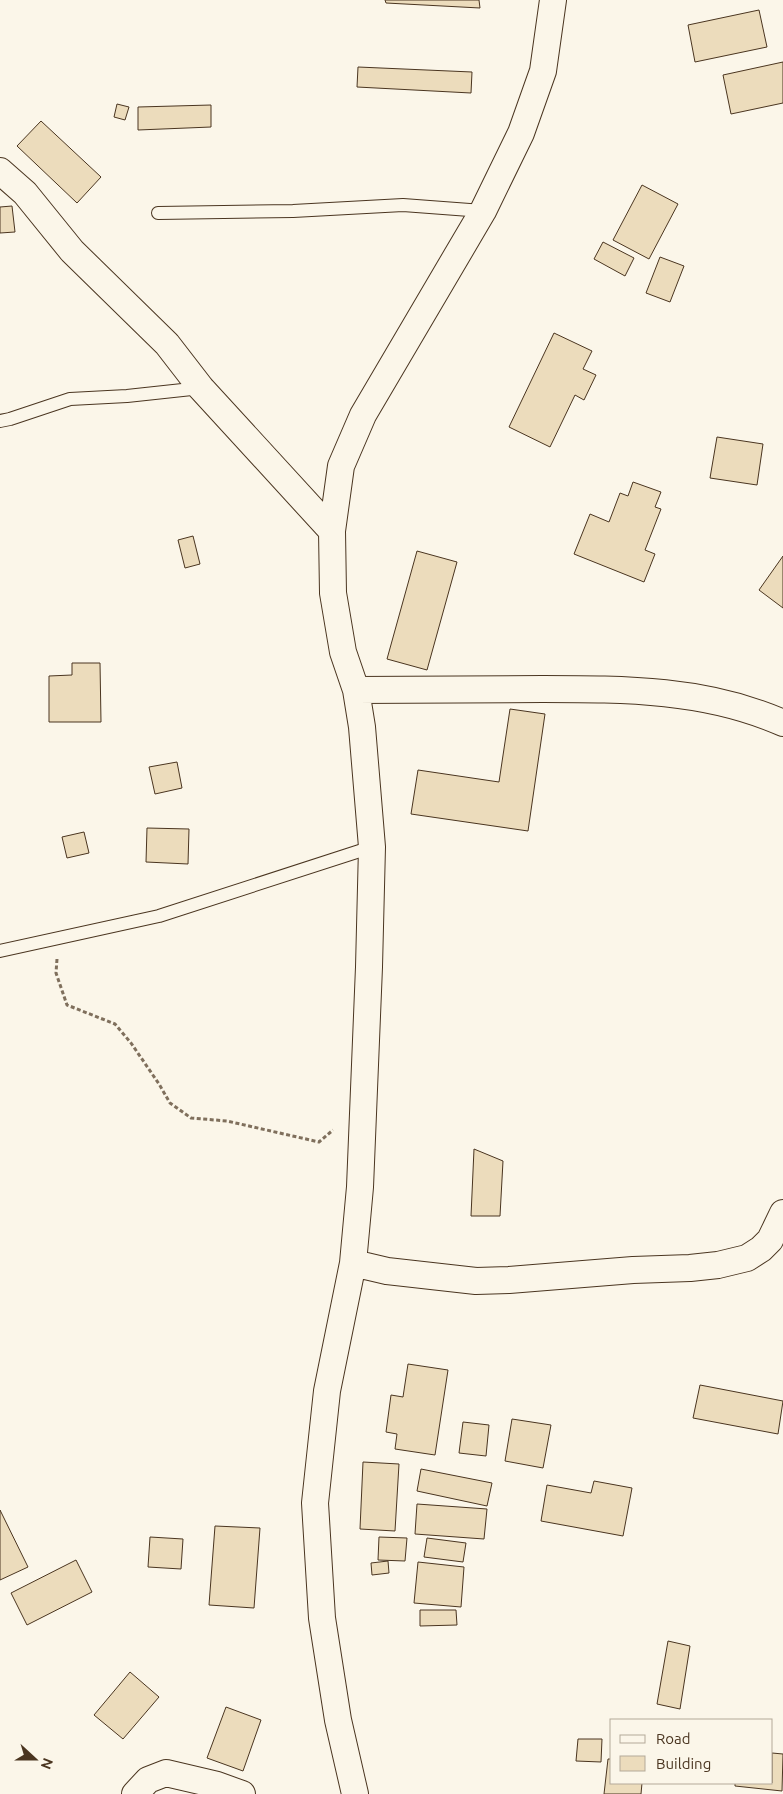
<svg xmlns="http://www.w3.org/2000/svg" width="783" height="1794" viewBox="0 0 783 1794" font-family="Ubuntu,sans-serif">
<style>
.building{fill:#ecdcbc;stroke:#4a3520}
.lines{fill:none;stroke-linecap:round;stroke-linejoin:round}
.lane-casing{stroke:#4a3520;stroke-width:14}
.street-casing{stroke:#4a3520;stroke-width:28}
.path{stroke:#7f6f5c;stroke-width:3;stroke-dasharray:4 2.5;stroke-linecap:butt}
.lane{stroke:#fbf6e9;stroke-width:12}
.street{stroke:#fbf6e9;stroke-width:26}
</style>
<rect width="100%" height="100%" fill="#fbf6e9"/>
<path class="building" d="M385 0H479L480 8 386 3Z
M759 10 767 47 695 62 688 25Z
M783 62V103L731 114 723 75Z
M358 67 472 72 471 93 357 87Z
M117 104 129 107 125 120 114 117Z
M211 105V127L138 130V107Z
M41 121 101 177 77 203 17 146Z
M642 185 678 204 649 259 613 240Z
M12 206 15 232 0 233V207Z
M603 242 634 258 625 276 594 259Z
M660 257 684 266 670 302 646 293Z
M554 333 592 351 583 369 596 375 584 400 575 395 550 447 509 427Z
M717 437 763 444 757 485 710 478Z
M633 482 661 492 655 507 661 509 645 550 655 554 644 582 574 554 590 514 609 522 620 493 628 496Z
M193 536 200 564 185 568 178 540Z
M417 551 457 562 427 670 387 659Z
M783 556V608L759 590Z
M72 663H100L101 722H49V676L72 675Z
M510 709 545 714 528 831 411 814 418 770 499 782Z
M177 762 182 788 155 794 149 767Z
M147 828 189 829 188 864 146 862Z
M84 832 89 853 67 858 62 837Z
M474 1149 503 1161 500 1216H471Z
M408 1364 448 1370 435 1455 395 1449 397 1434 386 1432 391 1395 403 1397Z
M700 1385 783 1401 778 1434 693 1418Z
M512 1419 551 1425 543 1468 505 1461Z
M463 1422 489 1425 486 1456 459 1453Z
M363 1462 399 1464 395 1531 360 1529Z
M421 1469 492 1483 487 1506 417 1491Z
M594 1481 632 1488 623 1536 541 1521 547 1485 591 1493Z
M417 1504 487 1509 484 1539 415 1534Z
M0 1510 28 1567 0 1580Z
M215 1526 260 1528 254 1608 209 1605Z
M150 1537 183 1539 181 1569 148 1567Z
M379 1537 407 1538 405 1561 378 1560Z
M427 1538 466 1543 463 1562 424 1557Z
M76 1560 92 1592 27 1625 11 1593Z
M388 1561 389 1573 372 1575 371 1563Z
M418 1562 464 1567 461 1607 414 1603Z
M420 1610H456L457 1625 420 1626Z
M668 1641 690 1646 680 1709 657 1704Z
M130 1672 159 1697 123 1739 94 1715Z
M226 1707 261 1720 243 1771 207 1758Z
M578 1739H602L601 1762 576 1761Z
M772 1753 783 1754 782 1791 735 1786V1783H772Z
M608 1759H612V1783H642L641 1794H604Z"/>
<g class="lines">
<g class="lane-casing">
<path id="lane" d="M158 213 293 211 403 205 483 211
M0 421 10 419 70 399 127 396 201 388
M0 951 159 916 372 847"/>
</g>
<g class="street-casing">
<path id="street" d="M0 171 25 193 72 251 167 344 201 388 332 531
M356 690C419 690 481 689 543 689 625 689 707 689 783 723
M353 1263 387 1271 476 1281 509 1280 633 1270 690 1268 718 1265 747 1258 761 1249 770 1240 783 1213
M135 1794 148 1780 166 1773 217 1785 242 1794
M355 1794 338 1720 322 1618 315 1503 327 1391 353 1263 360 1187 369 967 372 847 362 727 356 690 343 652 333 593 332 531 341 466 363 415 483 211 521 133 543 71 553 0"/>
</g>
<path class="path" d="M57 959 56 973 67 1005 115 1024 131 1043 159 1084 170 1103 191 1118 227 1121 319 1142 333 1130"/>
<use href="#lane" class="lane"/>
<use href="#street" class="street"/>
</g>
<rect x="610" y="1719" width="162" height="65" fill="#fbf6e9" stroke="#b4a999"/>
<rect x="620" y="1735" width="25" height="8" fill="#fbf6e9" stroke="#b4a999"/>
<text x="656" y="1744" font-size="15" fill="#4a3520">Road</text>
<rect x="620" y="1756" width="25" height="15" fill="#ecdcbc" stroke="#b4a999"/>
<text x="656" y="1769" font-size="15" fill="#4a3520">Building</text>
<g transform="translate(35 1759) rotate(111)" stroke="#fbf6e9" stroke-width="4" paint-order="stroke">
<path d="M0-4L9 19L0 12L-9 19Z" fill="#4a3520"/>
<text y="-8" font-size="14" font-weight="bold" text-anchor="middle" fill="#4a3520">N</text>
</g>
</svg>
